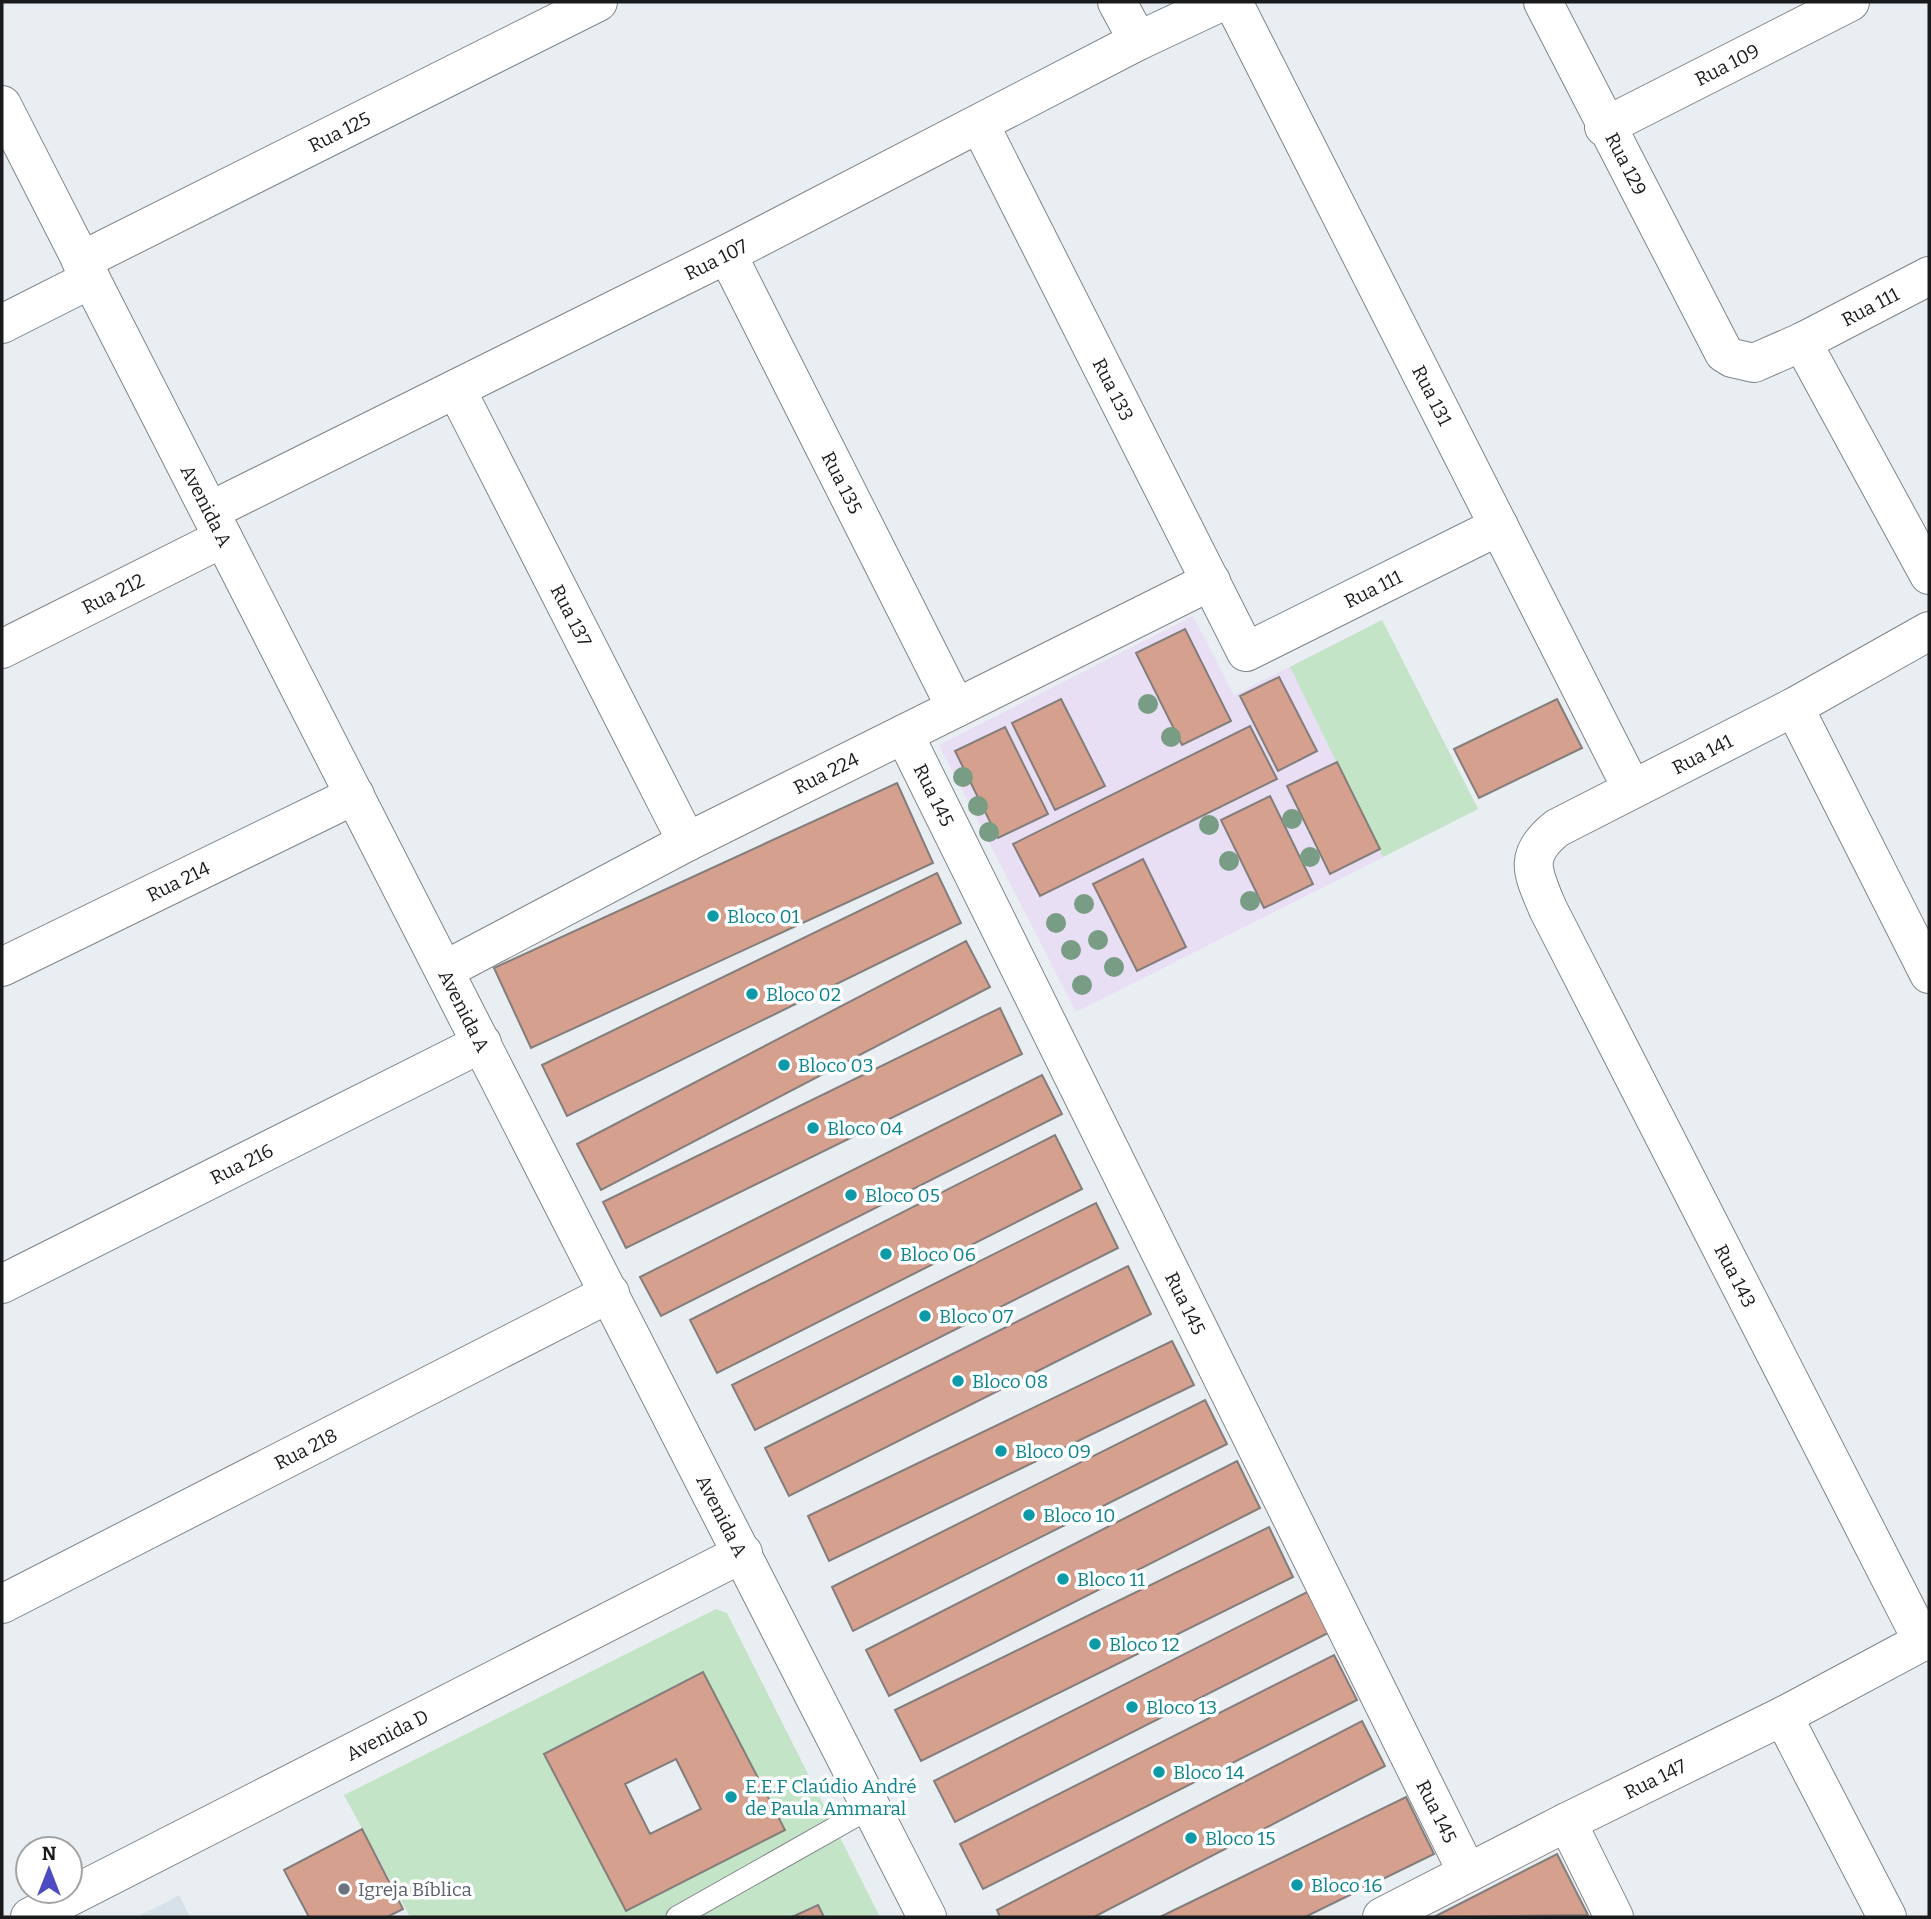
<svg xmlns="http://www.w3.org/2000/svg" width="1931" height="1919" viewBox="0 0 1931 1919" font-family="Bitter,serif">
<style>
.built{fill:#d6e1ea}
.education{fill:#e8dff4}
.green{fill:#c3e4c6;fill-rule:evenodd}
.building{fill:#d6a08f;stroke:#837d7b;stroke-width:2;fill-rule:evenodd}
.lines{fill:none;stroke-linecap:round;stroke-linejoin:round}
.service-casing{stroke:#818588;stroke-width:23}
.minor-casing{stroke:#818588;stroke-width:40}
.tertiary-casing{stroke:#818588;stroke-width:40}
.service{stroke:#fff;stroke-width:21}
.minor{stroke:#fff;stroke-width:38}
.tertiary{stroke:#fff;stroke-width:38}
.tree{fill:#799c84}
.culture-dot{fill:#0f9aa8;stroke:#fff;stroke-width:2.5}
.worship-dot{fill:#6b7280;stroke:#fff;stroke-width:2.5}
.labels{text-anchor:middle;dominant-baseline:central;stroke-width:7;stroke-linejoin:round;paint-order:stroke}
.street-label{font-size:19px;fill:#181a1b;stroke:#fff}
.culture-label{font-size:19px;fill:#0d838f;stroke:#fff;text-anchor:start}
.worship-label{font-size:19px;fill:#5b616d;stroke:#fff;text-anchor:start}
</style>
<rect width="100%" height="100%" fill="#e9eef2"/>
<path class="built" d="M179 1895 190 1917H136L167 1902Z"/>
<path class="education" d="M1193 616 1234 695 1382 620 1478 809 1076 1012 939 745Z"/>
<path class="green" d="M1382 620 1478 809 1383 857 1290 667Z
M716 1609 727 1613 880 1917H824L817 1905 792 1917H410L344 1795ZM703 1672 785 1829 626 1911 544 1754Z"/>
<path class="building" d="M1185 629 1231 721 1182 745 1136 653Z
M1279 677 1317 751 1278 771 1240 696Z
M1061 699 1105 786 1055 810 1012 723Z
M1557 699 1582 748 1479 798 1454 749Z
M1250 726 1277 779 1040 896 1013 844Z
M1005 727 1048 814 998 838 955 751Z
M1337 762 1380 849 1330 874 1287 786Z
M897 783 933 863 531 1048 494 968Z
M1270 796 1313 884 1264 908 1221 820Z
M1143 859 1186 947 1137 971 1093 884Z
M937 873 961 923 567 1116 542 1065Z
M966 941 990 987 601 1190 577 1144Z
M1000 1008 1022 1054 626 1248 603 1202Z
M1042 1075 1062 1114 661 1316 640 1277Z
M1055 1135 1082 1189 717 1373 690 1320Z
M1096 1203 1118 1248 755 1430 732 1385Z
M1128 1266 1151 1314 789 1496 765 1448Z
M1172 1341 1194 1385 829 1561 808 1516Z
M1205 1400 1227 1444 853 1631 832 1587Z
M1237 1461 1260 1508 889 1696 866 1650Z
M1269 1527 1293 1577 921 1761 895 1710Z
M1309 1591 1330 1632 955 1822 934 1781Z
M1334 1655 1357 1700 983 1889 960 1844Z
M703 1672 785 1830 626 1911 544 1754ZM676 1759 701 1809 650 1834 625 1784Z
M1362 1721 1385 1766 1094 1917H1000L997 1910Z
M1406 1797 1434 1854 1305 1917H1160Z
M362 1829 403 1909 387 1917H309L284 1870Z
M1557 1854 1588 1915 1434 1917Z
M818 1905 824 1917H792Z"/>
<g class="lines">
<g class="service-casing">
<path id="service" d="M677 1917 870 1808"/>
</g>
<g class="minor-casing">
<g id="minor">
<path d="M1117 2 1138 41"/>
<path id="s1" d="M1233 2 1632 789"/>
<path id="s2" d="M1543 2 1724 353 1732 358 1754 363 1802 342 1929 276"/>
<path id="s3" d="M980 125 1246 652 1499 526"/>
<path id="s4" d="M1604 127 1850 2"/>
<path id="s5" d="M727 254 956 708"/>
<path id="s6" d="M81 261 598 2"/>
<path d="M2 324 91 279"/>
<path d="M1802 342 1929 575"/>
<path id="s7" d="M456 389 687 842"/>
<path id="s8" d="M210 511 727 254 1138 41 1221 2"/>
<path id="s9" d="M2 649 223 538"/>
<path d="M1794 707 1929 974"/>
<path id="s10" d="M904 734 1467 1872"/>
<path id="s11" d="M2 967 355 795"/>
<path id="s12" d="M445 970 687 842 1211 581"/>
<path id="s13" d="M2 1284 482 1043"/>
<path id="s14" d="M2 1604 610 1293"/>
<path id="s15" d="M1923 1642 1548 909C1533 873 1522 856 1557 828L1794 707 1929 631"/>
<path d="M1783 1716 1887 1917"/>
<path d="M1567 1822 1614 1917"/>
<path id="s16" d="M30 1917 743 1553"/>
<path id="s17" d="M1382 1917 1567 1822 1783 1716 1929 1638"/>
</g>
</g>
<g class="tertiary-casing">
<g id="tertiary">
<path id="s18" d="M2 105 927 1917"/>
</g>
</g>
<use href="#service" class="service"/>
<use href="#minor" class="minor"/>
<use href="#tertiary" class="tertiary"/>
</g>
<g class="tree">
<circle cx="1148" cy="704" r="10"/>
<circle cx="1171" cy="737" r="10"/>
<circle cx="963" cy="777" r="10"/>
<circle cx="978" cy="806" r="10"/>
<circle cx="1292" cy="819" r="10"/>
<circle cx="1209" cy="825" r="10"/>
<circle cx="989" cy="832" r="10"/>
<circle cx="1310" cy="857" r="10"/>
<circle cx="1229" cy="861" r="10"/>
<circle cx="1250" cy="901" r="10"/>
<circle cx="1084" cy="904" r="10"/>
<circle cx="1056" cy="923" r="10"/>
<circle cx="1098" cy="940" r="10"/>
<circle cx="1071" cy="950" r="10"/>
<circle cx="1114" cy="967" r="10"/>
<circle cx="1082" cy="985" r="10"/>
</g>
<g class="culture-dot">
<circle cx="713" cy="916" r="7"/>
<circle cx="752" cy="994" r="7"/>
<circle cx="784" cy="1065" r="7"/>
<circle cx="813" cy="1128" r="7"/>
<circle cx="851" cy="1195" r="7"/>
<circle cx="886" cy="1254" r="7"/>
<circle cx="925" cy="1316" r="7"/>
<circle cx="958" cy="1381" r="7"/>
<circle cx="1001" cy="1451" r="7"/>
<circle cx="1029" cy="1515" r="7"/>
<circle cx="1063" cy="1579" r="7"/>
<circle cx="1095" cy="1644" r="7"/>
<circle cx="1132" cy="1707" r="7"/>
<circle cx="1159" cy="1772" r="7"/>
<circle cx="731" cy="1797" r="7"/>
<circle cx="1191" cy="1838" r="7"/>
<circle cx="1297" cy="1885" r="7"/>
</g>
<circle class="worship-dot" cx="344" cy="1889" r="7"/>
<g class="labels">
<g class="street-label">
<text stroke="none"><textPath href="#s4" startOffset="138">Rua 109</textPath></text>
<text stroke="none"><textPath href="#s6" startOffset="289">Rua 125</textPath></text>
<text stroke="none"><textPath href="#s2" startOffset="182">Rua 129</textPath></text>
<text stroke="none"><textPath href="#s8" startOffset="565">Rua 107</textPath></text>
<text stroke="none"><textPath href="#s2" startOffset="556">Rua 111</textPath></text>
<text stroke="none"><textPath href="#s3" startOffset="296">Rua 133</textPath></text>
<text stroke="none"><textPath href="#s1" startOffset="441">Rua 131</textPath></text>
<text stroke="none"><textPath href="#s5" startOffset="256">Rua 135</textPath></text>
<text stroke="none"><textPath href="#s18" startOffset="450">Avenida A</textPath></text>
<text stroke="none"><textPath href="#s3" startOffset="732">Rua 111</textPath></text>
<text stroke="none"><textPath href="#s9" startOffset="124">Rua 212</textPath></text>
<text stroke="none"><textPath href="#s7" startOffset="254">Rua 137</textPath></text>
<text stroke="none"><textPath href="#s15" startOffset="1078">Rua 141</textPath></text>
<text stroke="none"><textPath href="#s12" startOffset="429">Rua 224</textPath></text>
<text stroke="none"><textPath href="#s10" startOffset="68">Rua 145</textPath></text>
<text stroke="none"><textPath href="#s11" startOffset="196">Rua 214</textPath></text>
<text stroke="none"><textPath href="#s18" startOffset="1017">Avenida A</textPath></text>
<text stroke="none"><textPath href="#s13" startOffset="268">Rua 216</textPath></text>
<text transform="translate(1735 1276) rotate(63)">Rua 143</text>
<text stroke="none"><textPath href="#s10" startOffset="635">Rua 145</textPath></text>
<text stroke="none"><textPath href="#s14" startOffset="341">Rua 218</textPath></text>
<text stroke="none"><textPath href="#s18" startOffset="1584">Avenida A</textPath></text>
<text stroke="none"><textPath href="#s16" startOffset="401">Avenida D</textPath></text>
<text stroke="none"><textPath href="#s17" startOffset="306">Rua 147</textPath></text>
<text stroke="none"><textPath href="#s10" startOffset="1202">Rua 145</textPath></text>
</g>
<g class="culture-label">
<text x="727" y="916">Bloco 01</text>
<text x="766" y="994">Bloco 02</text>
<text x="798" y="1065">Bloco 03</text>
<text x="827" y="1128">Bloco 04</text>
<text x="865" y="1195">Bloco 05</text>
<text x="900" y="1254">Bloco 06</text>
<text x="939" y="1316">Bloco 07</text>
<text x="972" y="1381">Bloco 08</text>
<text x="1015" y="1451">Bloco 09</text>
<text x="1043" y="1515">Bloco 10</text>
<text x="1077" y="1579">Bloco 11</text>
<text x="1109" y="1644">Bloco 12</text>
<text x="1146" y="1707">Bloco 13</text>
<text x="1173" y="1772">Bloco 14</text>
<text x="745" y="1786">E.E.F Claúdio André<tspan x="745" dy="22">de Paula Ammaral</tspan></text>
<text x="1205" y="1838">Bloco 15</text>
<text x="1311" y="1885">Bloco 16</text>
</g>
<g class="worship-label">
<text x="358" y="1889">Igreja Bíblica</text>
</g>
</g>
<rect width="1931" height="1919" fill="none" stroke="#181a1b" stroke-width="7"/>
<g transform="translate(49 1870)"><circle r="33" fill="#ffffff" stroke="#a3a3a4" stroke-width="2"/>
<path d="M0-5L12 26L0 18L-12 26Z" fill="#4c4bc1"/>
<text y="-10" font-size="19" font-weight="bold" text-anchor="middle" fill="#181a1b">N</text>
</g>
</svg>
